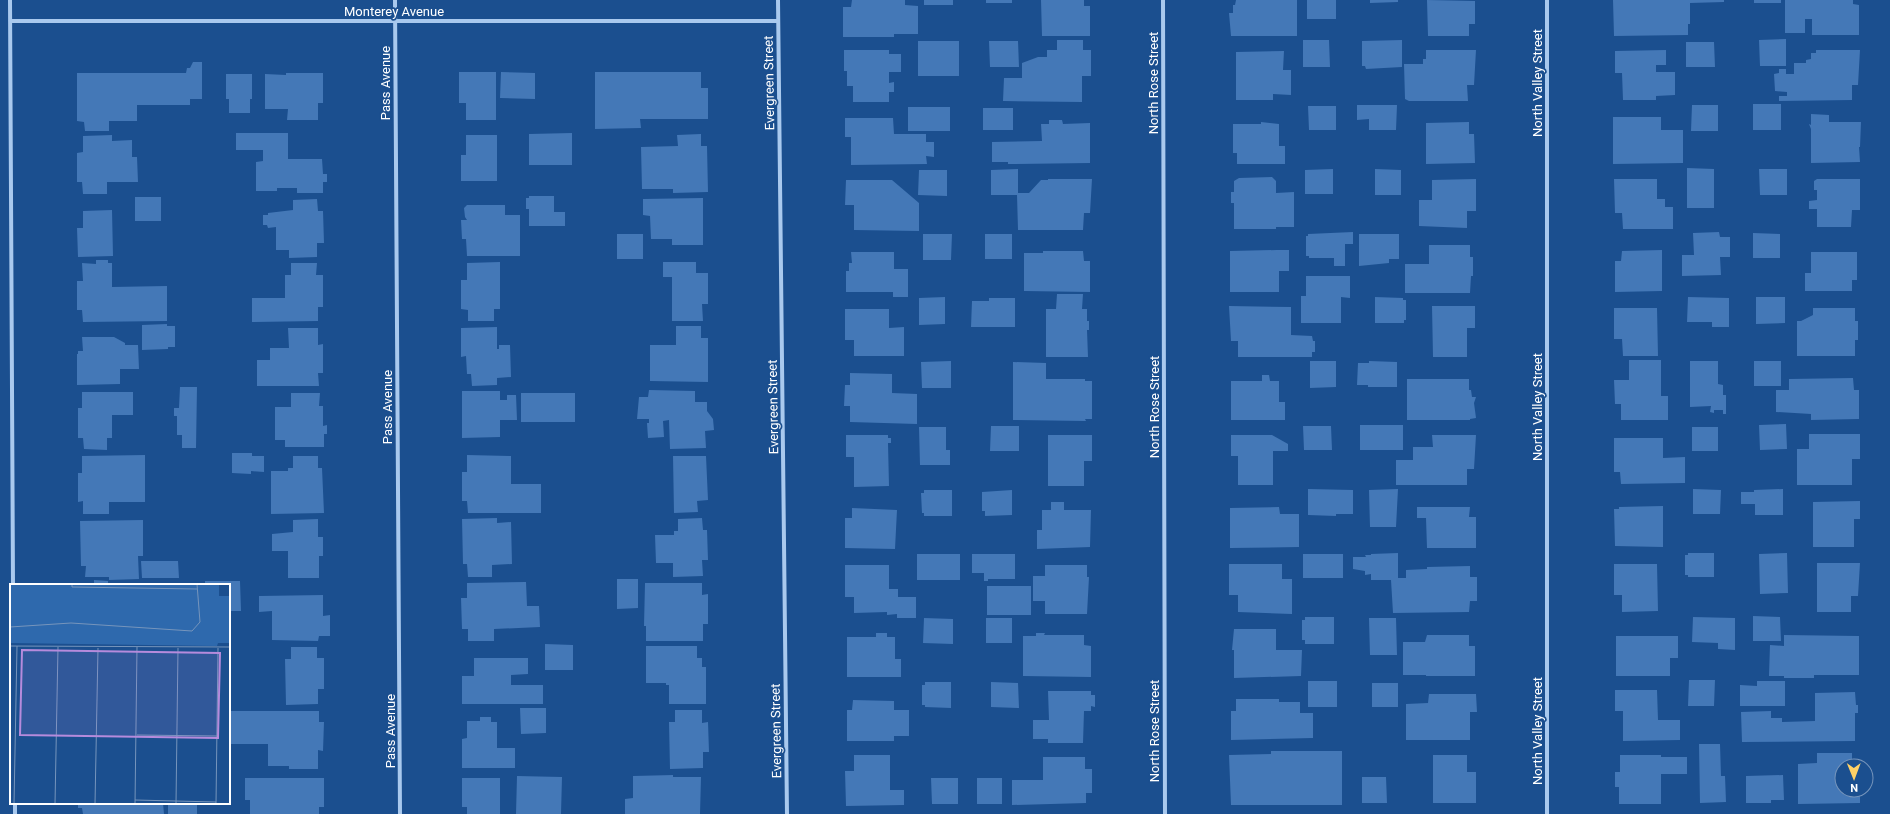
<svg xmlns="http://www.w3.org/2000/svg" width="1890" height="814" viewBox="0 0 1890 814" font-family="Roboto,sans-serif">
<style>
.building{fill:#4478b7}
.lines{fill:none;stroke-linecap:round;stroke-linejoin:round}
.street{stroke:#a9c9ee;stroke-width:4}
.labels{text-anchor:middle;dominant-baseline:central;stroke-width:3.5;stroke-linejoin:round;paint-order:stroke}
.street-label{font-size:13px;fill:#fff;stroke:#1b4f8f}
.inset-road{fill:none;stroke:#7695bc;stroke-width:1}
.view{fill:#b68bdc;fill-opacity:0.15;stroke:#b68bdc;stroke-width:2}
.inset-edge{fill:none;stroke:#fff;stroke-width:2}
</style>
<rect width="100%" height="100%" fill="#1b4f8f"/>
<path class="building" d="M852 0H905V5L918 6V34H894V37H843V7H851Z
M924 0H953V5H924Z
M986 0H1012V3H986Z
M1041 0H1084V6H1090V36H1042Z
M1236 0H1297V36H1231L1229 13H1233V5H1235Z
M1307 0H1336V19H1307Z
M1370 0H1398V2L1370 3Z
M1427 0 1475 1V24H1469V36H1428Z
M1613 0H1724V2L1690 3V24H1688V35L1614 36Z
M1754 0H1781V3H1754Z
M1785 0H1853V4L1859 5V35H1812V19H1805V33H1785Z
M1786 39V66H1760L1759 40Z
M1057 40H1083V50H1091V76H1082V102L1003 101 1004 78H1022V63L1038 57H1047V50H1057Z
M1303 40H1329L1330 67H1303Z
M1402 40V67L1366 69 1365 66H1362V41Z
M918 41H959V76H918Z
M989 41H1018L1019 67H990Z
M1686 42H1714L1715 67H1686Z
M844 50H889V54H901V72H889V83L894 82V92H889V102H853V86H847V71H844Z
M1426 50H1476L1474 85H1467L1468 101H1409L1405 99 1404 64H1423V59H1426Z
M1666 50V65H1656V72H1675V95L1656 96V100H1623L1622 73H1615V51Z
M1816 50H1860L1858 85H1852V100L1779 101V96H1787V92L1775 91 1774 74 1779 73V69H1786V74H1794V63H1806V60L1811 59V53H1816Z
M1284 51 1283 70H1291V95L1273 94V100H1236V52Z
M193 62H202V99H190V105H137V121H109V131H85L84 122 77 121V73H186L187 68H190Z
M459 72H496V120H466V103H459Z
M501 72 535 73V99L500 98Z
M595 72H701V88H708V119H640L641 128 595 129Z
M286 73H323V103H318V120H287L288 109H265V74L286 75Z
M226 74H252V99H250V113H229V99H226Z
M1753 104H1781V130H1753Z
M1357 105H1397L1396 130H1369V119L1357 120Z
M1692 105H1718V131H1691Z
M1308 106H1336V130H1309Z
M908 107H950V131H908Z
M983 108H1013V130H983Z
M1811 114 1829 115V122H1861L1860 147H1859L1860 162 1811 163V129L1809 124 1811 125Z
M1613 117H1661V130H1683V163L1613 164Z
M845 118H893L894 134H926V142H934V157L926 156 927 164 851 165V137H845Z
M1049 120H1062L1063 124 1090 123V163L1008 164V162H992V142L1042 141 1041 124H1049Z
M1261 122 1279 124V146H1285V164H1237V153H1233V124H1261Z
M1469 122V134H1474L1475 163 1426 164V123Z
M236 133H288V159H322L323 174H327V182H323V193H297V188H277V191H256V162L263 161V150H236Z
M572 133V165H529V134Z
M701 134V146H707L708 192 673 193V189H642L641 147 678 146 677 135Z
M112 135V141L132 140V157H137L138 182H107V194H83L82 182H77V153L83 152V136Z
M466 135H497V181H461V155H466Z
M1687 168 1714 169V208H1687Z
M1018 169V193H1029L1041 180H1048V179H1092L1090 213H1084L1083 230H1018L1017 195H991V170Z
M1333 169V194H1305V170Z
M1375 169 1401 170V195H1375Z
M1759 169H1787V195H1760Z
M919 170H947V196L918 195Z
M1272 177 1276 181V193L1294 192V227H1276V229H1234V203H1231V192H1234V181L1239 178Z
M1476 179V211H1467V228L1419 226V200H1432V180Z
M1614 179H1657V199H1665V207H1673V229H1623L1622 213H1615Z
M1817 179H1860V210H1852L1851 227H1817V209H1809V201L1817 200V190H1814V181Z
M846 180H892L919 203V231L854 230V205H845Z
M529 196H554V212H565V226H529V209H526V198H529Z
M135 197H161V221H135Z
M703 198V245H672V239H651L650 216 643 215V199Z
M317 199 318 211H323L324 243H317V257L289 258V250H276V227L268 228 267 225H263V215H268V213L293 210V200Z
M467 205H505V215H520V256H467L466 239H462L461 220H467L465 217 464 208Z
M112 210 113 256 78 257 77 228H83V211Z
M1353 232V244H1345V266H1334V258H1309V256H1306V236H1308V234Z
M1719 232 1720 237H1730V257H1720L1721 275 1682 276V255H1694L1693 233Z
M1753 233 1780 234V258H1753Z
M617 234H643V259H617Z
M923 234H952L951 260H923Z
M985 234H1012V259H985Z
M1359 234H1399V259H1389V263L1359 266Z
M1429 245H1470V257H1473V276H1471L1470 293H1405V264H1429Z
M1277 250H1289V271H1279V292H1230V251Z
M1662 250V291L1615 292V261H1621L1622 251Z
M1043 251H1083L1084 261H1090V292L1024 291V253H1043Z
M851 252H894V269H908V297H893V292H846V271H849V263H852Z
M1811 252H1857V280H1852V291H1805V273H1811Z
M96 260H108V263H112V287L167 286V321L83 322 82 310H77V281H83L82 263 96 264Z
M500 262V309H494V321H468V310L461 309V280H467V263Z
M663 262H696V273H708V304H702L703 321H672V277H663Z
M291 263H317L316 275H323V307H318V321L252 322V298H285V275H291Z
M1306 276H1350V298L1341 297V323H1301V296H1306Z
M1057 294H1083L1082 309H1087V321H1089V330H1087L1088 357H1046V309H1056Z
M945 297V324L919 325V298Z
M1375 297 1403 298V300H1406V320H1404V323H1375Z
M1688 297 1729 298V327H1712V322H1687Z
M1756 297H1785V323L1756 324Z
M989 298H1015V327H971L972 301H989Z
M1229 306 1291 307V335L1312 336 1313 341H1315V352H1312V357H1238V341H1231Z
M1432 306H1475V328H1467V357H1433Z
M1614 308H1657L1658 356H1623L1622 339H1614Z
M1813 308H1855V321H1858V340H1855V356H1797V321H1801L1813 315Z
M845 309H889V328L904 327V356H854V340H845Z
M167 324V326H175V347H168V349L142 350V325Z
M676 326H701V338H708V382L650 381V345H676Z
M497 327V349H499V345H510L511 377 497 378V385L472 386 471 374H467L466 356 461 357V328Z
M288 328H318V345L323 344V373H318L319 386H257V360H270V348H289Z
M82 337H114L125 343V345H138L139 369H120V384L77 385V354H78V351H83Z
M1629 360H1661V396H1668V420H1621V404H1615L1614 380H1629Z
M951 361V388H922L921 362Z
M1310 361H1336V387L1310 388Z
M1369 361 1397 362V387H1368V385H1357L1358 363H1369Z
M1690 361H1718V384L1723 385V395H1726V414H1723V410H1714V413L1710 412 1711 406 1690 407Z
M1754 361H1781V386H1754Z
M1013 362 1046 363V379H1085V381H1092V419H1085L1086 421 1013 420Z
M850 373 892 374V393L917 394V424L850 422V406H844L845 385H850Z
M1262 375H1269L1270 381H1279V402H1285V420H1231V381H1262Z
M1853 378 1854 390H1859V419L1811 420V414L1776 412V390H1789V379Z
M1407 379H1469V390H1471L1472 397H1476L1474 403 1476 418 1470 419V420H1407Z
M180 387H197L196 448H182V435H177V416H174V408H179Z
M649 390 695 391V402H707V411L713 419 714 430 705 431 706 448 670 449 669 420 663 421 664 437 648 438 647 423H649V419H637L639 397H648Z
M462 391H500V400H507V395H516L517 420H500V437L462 438Z
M82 392H133V415H112V438H107V450L84 449 83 438H78V408H82Z
M291 393H320L319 406H323V426L327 425V434H324V447H285V440H275V407H291Z
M521 393H575V422H521Z
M1786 424 1787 449 1760 450 1759 425Z
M1360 425H1403V450H1360Z
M991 426H1019V451H990Z
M1303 426H1331L1332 450H1304Z
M919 427H946V450H950V465H920Z
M1692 427H1718V451H1692Z
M1809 434H1860V459H1852V485H1797V449H1809Z
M846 435H888V438H891V443H888L889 486 854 487V457H846Z
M1048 435H1092V461H1084V486H1048Z
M1231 435H1272L1288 444V451H1273V485H1238V456H1231Z
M1432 435H1476L1474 469H1467V485H1396V460H1413V447H1433Z
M1614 438H1663V458L1685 457V483L1621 484 1620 472H1614Z
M232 453H252V456H264V472L251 471V474L232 473Z
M145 455V502H109V514H83V501L78 502V473H82V456Z
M467 455 511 456V484H541V513H468L467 501H462V472H467Z
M293 456H318V468H322L324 513 271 514V471H288V468H293Z
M673 456H706L708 500 697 501 698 512 674 513Z
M1308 489 1353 490V514H1336V516L1308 515Z
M1398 489 1396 527H1370L1369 490Z
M1693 489 1721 490 1720 514H1693Z
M1783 489V515H1755V504H1741V492H1754V490Z
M924 490H952V516H924V513H922L921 493H924Z
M1012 490V515L985 516V511H982V492Z
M1860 501V519H1854V547H1813V502Z
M1051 502H1064V510H1091L1090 547 1037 549V530H1042V510H1051Z
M1663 506V547L1615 546 1614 509H1619V507Z
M1279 507 1280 514H1299V547L1230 548V508Z
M1417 507H1470L1469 517H1476V548H1427L1426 518H1417Z
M852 508 897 510 895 549 845 548V518H852Z
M497 518V523L511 522 512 564 492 565V577H468L467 564H463L462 519Z
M702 518 703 530H707L708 560H702L703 576 673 577V563H656L655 535H674V531H678V519Z
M318 519V537H323V556H319V578H288V551H272V534L293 532V520Z
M143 520V556H138L139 579 109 580V577H85L86 566H81L80 521Z
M1398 553V578H1406V570L1427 569V567L1470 566V577H1477V601H1470L1469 612 1393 613 1391 580H1371V574L1365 575V571L1353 569V557H1366L1365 555H1371V554Z
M1688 553H1714V577H1688V575H1685V555H1688Z
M1787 553 1788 593 1760 594 1759 554Z
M917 554H960V580H917Z
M972 554H1015V579H988V581H984V573H972Z
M1303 554H1343V578H1303Z
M141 561H178L179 578H142Z
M1817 563H1860L1858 596H1851V612H1817Z
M1229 564H1282V579H1292V614L1238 612V595H1229Z
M1614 564H1657L1658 611 1622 612V595H1614Z
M845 565H889V589H898V597H916V618H897V614L887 615V612L854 613V597H845Z
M1045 565H1087V577H1089L1087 614H1045V601H1033V576H1045Z
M617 579H638V608L617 609Z
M94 580 108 581V585H94Z
M205 581H240L241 611H229V585H205Z
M526 582 527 606H539L540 627 494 629V641H468V629H462L461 598H467V583Z
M645 583H702V595L708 594V624H703V641H646V626H644Z
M987 586H1031V615H987Z
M323 595V616L330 615V636H319L318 641 272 640V611L259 612V596Z
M1753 616 1780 617 1781 641H1753Z
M1305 617H1334V644H1305V640H1302V620H1305Z
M1693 617 1735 618V650L1718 649V643L1692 642Z
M924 618 953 619V644L923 643Z
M986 618H1012V643H986Z
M1369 618H1396L1397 655H1370Z
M1234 629H1276V650H1302L1301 676 1234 678V650H1232Z
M876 633H887V637H895V659H901V677H847V637H876Z
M1036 633H1045L1044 635H1084V645L1091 646V677L1023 676V636H1036Z
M1427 635H1469V646H1475V676H1426V675H1403V642H1425Z
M1784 635 1859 636V675H1814V678H1784V676H1769L1770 645 1784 646Z
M1616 636H1678V658H1670V676H1616Z
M545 644 573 645V670H545Z
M646 646H697V658H702V667H706V704H669V685H666V683H646Z
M291 647H317V658H324V689H318V704L286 705 285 659H291Z
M474 658H528V674L511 675V685H543V704H462V676H474Z
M1689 680H1715L1714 706H1688Z
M1308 681H1337V707H1308Z
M1757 681H1785V706H1740V685L1757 686Z
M925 682H951V708L925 707V705H922V685H925Z
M991 682 1018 683 1019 708 991 707Z
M1372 683H1398V707H1372Z
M1615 690H1657L1658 720H1680V740L1623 741V711H1615Z
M1048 691H1091V695H1095V707L1091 706V711H1084L1083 743H1048V739H1033V720H1049Z
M1855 692 1856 705H1858V713H1855V741L1742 742 1741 712 1771 711V718H1782V722L1815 721V693Z
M1429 694H1476L1477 712H1470V740H1406V704L1428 703Z
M1236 699H1279V702H1300V713H1313V738L1231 740V711H1236Z
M853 700 894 701V710H909V736H894V741H847V710H852Z
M520 708H546V733L521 734Z
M675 710H702V723L708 722 709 752H703V768L670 769 669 722H675Z
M229 711H319V722H324L323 751 318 750V769H289V766H268V744H229Z
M480 717H491V722H497V748H515V768H462V739L467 738V721H480Z
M1699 744H1720L1721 776H1725L1726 802 1700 803Z
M1271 751H1342V805H1231L1229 755 1271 754Z
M1817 753H1852V766H1842V790H1860V803L1798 804V764L1817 763Z
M854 755H890V790H904V805L846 806 845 771H854Z
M1433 755H1467V772H1476V803H1433Z
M1620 755H1661V757H1687V774H1661V804H1619V787H1615V772H1620Z
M1043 757H1085V769H1092V793H1086V803L1012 805V780H1043Z
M673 775V777H701L700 814H625V799L633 798V776Z
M1783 775 1784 800H1771V803H1746V776Z
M517 776 562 777 561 814H516Z
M1362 777H1386L1387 803H1362Z
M245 778H324V807H319V814H250V800H245Z
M462 778H500V814H467V807H462Z
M931 778H958V804H932Z
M977 778H1002V804H977Z
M78 803H163L164 814H83L82 808H78Z
M168 803H197V814H168Z"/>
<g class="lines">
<path class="street" d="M10 0 13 585
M395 0 400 814
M778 0 787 814
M1163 0 1165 814
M10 21H778
M15 803V814
M1547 814V0"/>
</g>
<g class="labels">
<g class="street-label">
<text x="394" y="11">Monterey Avenue</text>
<text transform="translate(385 83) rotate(-90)">Pass Avenue</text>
<text transform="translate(769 83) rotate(-91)">Evergreen Street</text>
<text transform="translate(1153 83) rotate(-90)">North Rose Street</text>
<text transform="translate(1537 83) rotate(-90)">North Valley Street</text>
<text transform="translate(387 407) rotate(-90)">Pass Avenue</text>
<text transform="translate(773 407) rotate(-91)">Evergreen Street</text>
<text transform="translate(1154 407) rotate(-90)">North Rose Street</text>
<text transform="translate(1537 407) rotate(-90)">North Valley Street</text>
<text transform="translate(390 731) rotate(-90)">Pass Avenue</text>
<text transform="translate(776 731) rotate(-91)">Evergreen Street</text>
<text transform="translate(1154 731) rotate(-90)">North Rose Street</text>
<text transform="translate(1537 731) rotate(-90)">North Valley Street</text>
</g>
</g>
<g transform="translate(10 584)">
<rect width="220" height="220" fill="#1b4f8f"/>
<path d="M0 0H209V12H220V59H208L207 62 0 59Z" fill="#2e69ad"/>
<path class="inset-road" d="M62 0V3L187 5M0 43 61 39 182 47 190 38 187 0M0 62 220 63M127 151 207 152M125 216 206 218M4 220 7 62M45 220 48 63M85 220 88 64M125 220 127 63M166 220 168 64M206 220 208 64"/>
<path class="view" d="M12 66 210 69 208 154 10 151Z"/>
<rect width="220" height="220" class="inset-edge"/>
</g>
<g transform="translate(1854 778) rotate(179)"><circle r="19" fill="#1b4f8f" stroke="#7695bc"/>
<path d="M0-3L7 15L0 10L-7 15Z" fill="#ffd166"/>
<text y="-6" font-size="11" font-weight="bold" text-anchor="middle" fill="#ffffff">N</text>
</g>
</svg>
